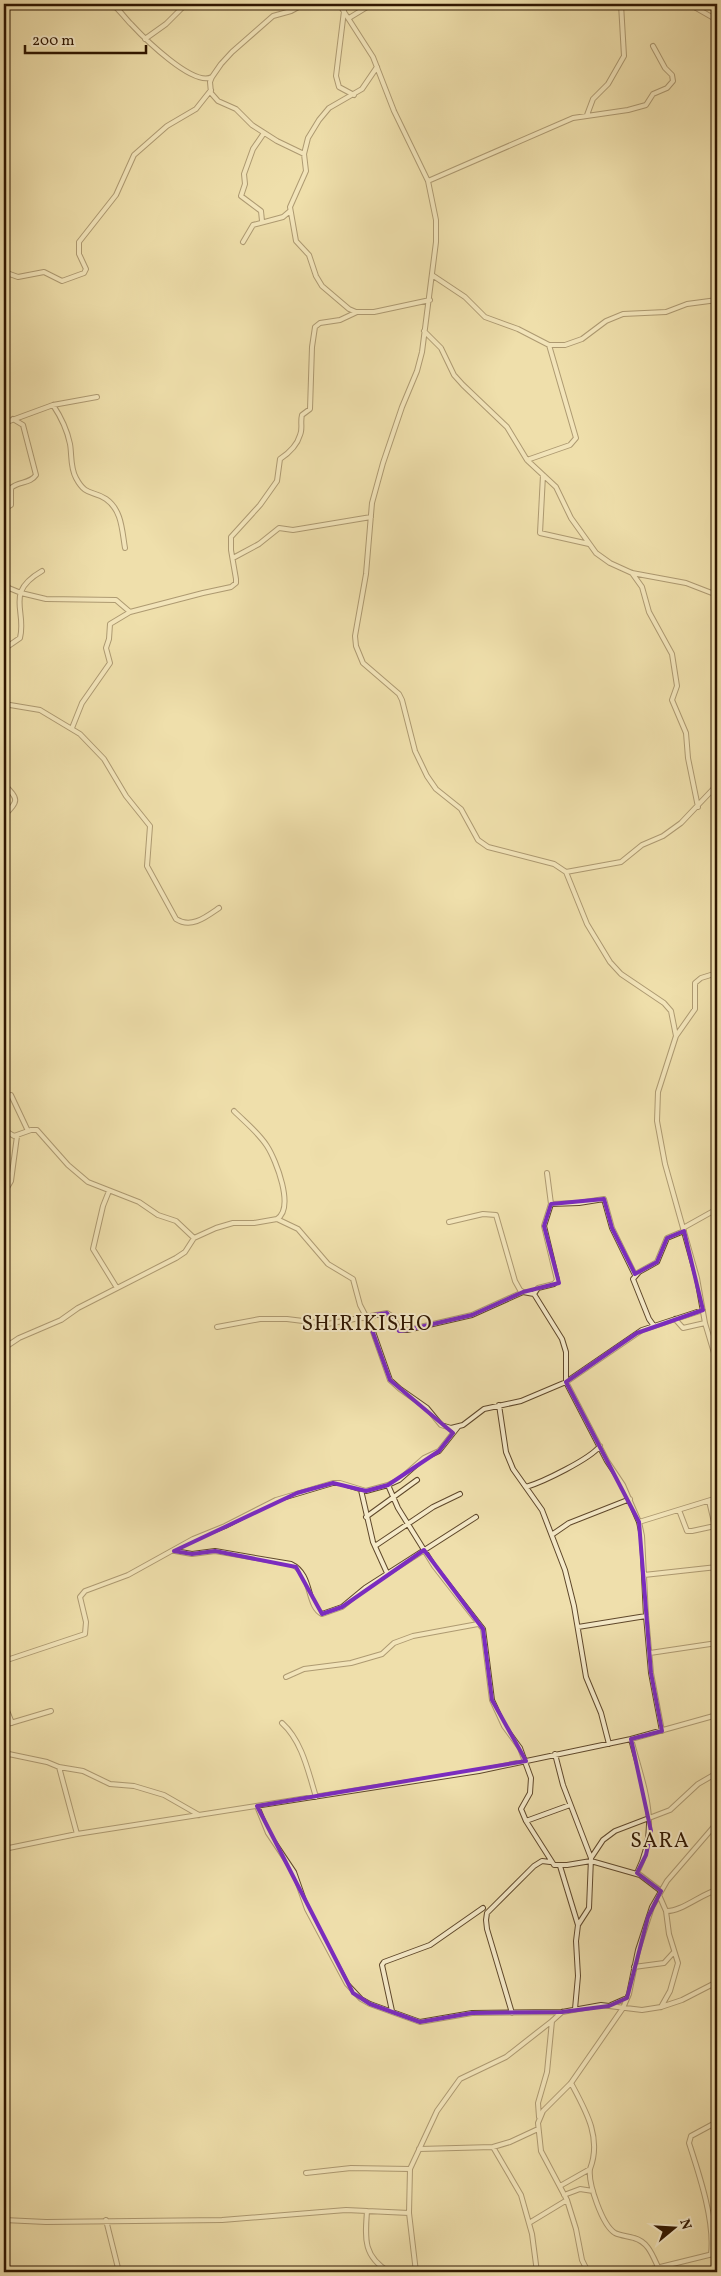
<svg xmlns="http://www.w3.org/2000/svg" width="721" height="2276" viewBox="0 0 721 2276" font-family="Vollkorn,serif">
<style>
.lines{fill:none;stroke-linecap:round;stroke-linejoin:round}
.minor-casing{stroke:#5f482b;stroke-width:6}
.minor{stroke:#f5eac9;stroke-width:4}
.marked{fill:none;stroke:#7b2cbf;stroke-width:4;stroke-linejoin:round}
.labels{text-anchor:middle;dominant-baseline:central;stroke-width:4;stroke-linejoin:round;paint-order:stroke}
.quarter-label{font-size:21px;letter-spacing:1px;fill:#2f1600;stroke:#f5eac9}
</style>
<rect width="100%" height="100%" fill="#efdfac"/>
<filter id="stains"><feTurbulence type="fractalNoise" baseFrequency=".004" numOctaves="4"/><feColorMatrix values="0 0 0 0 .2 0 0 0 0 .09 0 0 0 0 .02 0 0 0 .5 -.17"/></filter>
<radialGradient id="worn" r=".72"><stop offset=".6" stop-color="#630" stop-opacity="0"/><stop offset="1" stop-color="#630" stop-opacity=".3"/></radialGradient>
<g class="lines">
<g class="minor-casing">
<path id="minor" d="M112 4C119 9 124 17 131 24 144 38 193 87 212 77L221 64 232 52 273 16 291 11 304 4
M339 4 373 57 394 111 428 181 436 220V242L422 352 417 371 402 407 383 463 372 503 366 574 355 636 356 646 363 663 399 694 402 700 415 751 427 776 436 789 461 809 478 840 488 847 554 864 566 872 587 924 610 962 621 974 664 1003 671 1011 676 1036 658 1092 657 1121 665 1164 697 1278 705 1323 717 1363
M689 4 717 20
M344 11 336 76 339 87 354 95
M349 18 372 4
M145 39 166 24 186 4
M212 77 210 82 211 93 218 101 236 109 252 125 277 141 304 154 306 171 290 207 296 241 309 255 316 276 322 286 349 309 356 312
M587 115 593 99 608 84 624 56 621 4
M304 154 308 138 319 120 329 108 362 89 377 67
M428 181 573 118 628 110 646 105 653 94 667 88 673 81 672 75 665 68 653 46
M262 221 261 211 241 196 245 184 244 174 253 149 264 133
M243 242 253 225 283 217 290 211
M4 272 18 277 44 272 62 281 84 273 86 269 79 254V242L116 195 134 155 167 126 196 109 211 90
M432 275 465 297 485 317 518 329 549 345H565L582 339 606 321 623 314 666 312 687 304 717 300
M424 331 441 348 454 375 463 385 507 427 527 460 556 487 571 518 596 553 610 563 632 573 686 583 717 595
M4 378 7 377
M53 405C61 417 67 429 70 444 72 455 70 467 76 478 86 497 93 490 106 499 122 510 122 531 125 548
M4 423 53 405 97 397
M527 460 570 445 576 438 549 345
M543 475 540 533 589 544
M4 509 11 505V488C19 481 30 484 36 475L23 425 13 419
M233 558 259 544 279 528 293 530 371 517
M632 573 642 587 649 612 672 654 677 686 672 700 686 733 688 758 698 807
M4 586 21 593 46 599 116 600 130 612 203 593 231 587 236 583V579L231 550V537L260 505 277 481 280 459C289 453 297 446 300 435 303 429 300 422 302 415L310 409 312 347 315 327 320 323 340 320 357 312H374L430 300
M4 649 20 638C27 610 4 593 42 571
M4 704 40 710 80 734 104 759 126 796 150 826 147 866 176 919C191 929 206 917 219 908
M72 728 82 703 110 663 106 648 109 639 110 624 130 612
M4 784C19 800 19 800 4 816
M566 872 621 862 642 845 663 836 681 823 717 785
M676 1036 695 1009V983L701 978 717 973
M11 1095 28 1131
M234 1111C245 1122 259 1133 267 1146 276 1160 295 1208 277 1219
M4 1130 14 1136 31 1130H37L68 1165 88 1182 139 1202 158 1215 176 1221 194 1238
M109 1191 103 1206 93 1249 117 1288
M4 1193 11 1181 17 1136
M551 1204 579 1203 604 1199 612 1228 635 1275
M449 1222 483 1214 496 1215 515 1281 520 1290 523 1292
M683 1228 717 1209
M534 1294 538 1288 554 1284 557 1280 544 1226 551 1204 547 1173
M675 1319 683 1328 705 1323
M654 1326 649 1319 633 1279 639 1272 657 1262 667 1238 684 1231
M217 1327 260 1319H287L327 1324 387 1313 393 1317 399 1329 407 1330 472 1315 523 1292 534 1294 562 1339 566 1352V1382L607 1461 623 1485 639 1522 642 1536 646 1616 651 1673 662 1731
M4 1348 19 1338 61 1320 78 1308 176 1258 185 1252 194 1238 216 1228 233 1223H254L277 1219 298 1229 328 1264 353 1279 360 1305 371 1326 390 1380 400 1389 427 1408 441 1425 451 1428 463 1425 484 1409 521 1401 566 1382 642 1330 703 1310
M499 1405 506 1452 513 1469 542 1510 565 1570 574 1606 586 1677 601 1713 609 1744
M388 1485 398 1508 434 1566 483 1629 492 1700 504 1726 520 1748 531 1778 530 1793 521 1809 526 1821 554 1865H567L591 1861 640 1875 661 1891
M526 1487C543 1482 590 1459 600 1446
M361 1490 373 1542 387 1573
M709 1501 717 1535
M679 1510 687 1531H692L715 1526
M366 1517 417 1480
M639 1522 717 1498
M553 1534 569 1523 630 1499
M375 1546 433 1507 460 1494
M175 1551 192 1554 215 1551 291 1564C313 1574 306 1606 322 1614L342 1607 365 1588 476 1517
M644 1575 717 1567
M578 1627 646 1616
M650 1653 717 1643
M4 1661 85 1634 86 1622 80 1597 85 1591 128 1575 193 1539 225 1526 276 1500 333 1483H340L366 1491 388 1485 399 1480 424 1458 439 1451 458 1427
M286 1677 304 1669 351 1663 382 1654 394 1643 413 1636 478 1624
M4 1703 12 1723
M282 1723C302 1741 308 1771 316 1797
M4 1725 51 1711
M631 1739C644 1789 661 1825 637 1873
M4 1753 47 1762 59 1767 83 1771 110 1784 134 1786 164 1795 199 1815
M555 1754 563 1785 591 1858 589 1908 578 1925
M59 1767 77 1834
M257 1806 268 1833 294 1872 307 1909 347 1984 361 1999 370 2004 420 2022 472 2013 562 2012 601 2005 642 2010 661 2007 682 2000 717 1982
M526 1821 570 1805
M4 1849 77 1834 479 1771 631 1739 717 1715
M591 1858 603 1840 615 1831 670 1810 698 1784 717 1773
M560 1866 578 1925 576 1941 578 1976 575 2009
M659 1895 666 1911 669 1934 678 1963 670 1991 661 2007
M666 1911C681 1912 701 1894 717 1890
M634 1967 664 1963 674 1952
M611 2005 627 1998
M392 2011 382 1965 384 1962 430 1945 483 1908
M512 2013 487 1929 486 1920 487 1913 534 1866 542 1861 550 1862
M539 2117 538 2103 547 2072 552 2021 562 2012
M493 2147 521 2195 532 2234 537 2272
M419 2149 493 2147 510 2142 538 2129
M590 2169C588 2183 602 2225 615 2233 621 2236 628 2236 634 2238 648 2242 652 2254 658 2267
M306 2173 351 2168 410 2169
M560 2186 590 2169C602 2138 586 2111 571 2083
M564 2195 580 2189 593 2191
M367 2211C365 2239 363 2256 389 2272
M4 2220 46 2222 222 2220 346 2210 409 2213
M106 2220 119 2272
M529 2223 567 2200
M711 2254C715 2221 699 2174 689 2143L691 2136 717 2122
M416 2272 409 2213 410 2169 437 2111 460 2079 506 2057 552 2021
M588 2272 582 2260 576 2229 567 2200 541 2151 538 2123 543 2111 571 2083 623 2008 629 1994 638 1950 652 1907 667 1881 717 1823
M640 2272 717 2253"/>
</g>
<use href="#minor" class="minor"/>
</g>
<path d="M0 0H721V2276H0ZM604 1199 612 1228 635 1274 657 1262 667 1238 684 1231 703 1310 637 1333 566 1382 639 1522 651 1673 662 1731 631 1739 651 1831 646 1855 637 1873 661 1891 648 1917 627 1998 609 2006 562 2012 472 2013 420 2022 370 2004 353 1993 257 1806 526 1761 492 1700 483 1629 424 1550 342 1607 322 1614 296 1567 215 1551 192 1554 174 1551 297 1493 333 1483 366 1491 388 1485 439 1451 453 1433 390 1380 367 1316 387 1313 399 1331 407 1330 472 1315 523 1292 559 1283 544 1226 551 1204Z" fill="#efdfac" fill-opacity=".55" fill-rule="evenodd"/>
<path class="marked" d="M604 1199 612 1228 635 1274 657 1262 667 1238 684 1231 703 1310 637 1333 566 1382 639 1522 651 1673 662 1731 631 1739 651 1831 646 1855 637 1873 661 1891 648 1917 627 1998 609 2006 562 2012 472 2013 420 2022 370 2004 353 1993 257 1806 526 1761 492 1700 483 1629 424 1550 342 1607 322 1614 296 1567 215 1551 192 1554 174 1551 297 1493 333 1483 366 1491 388 1485 439 1451 453 1433 390 1380 367 1316 387 1313 399 1331 407 1330 472 1315 523 1292 559 1283 544 1226 551 1204Z"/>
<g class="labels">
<g class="quarter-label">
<text x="367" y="1324">SHIRIKISHO</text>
<text x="660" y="1841">SARA</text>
</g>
</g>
<rect width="721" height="2276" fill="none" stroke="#efdfac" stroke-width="20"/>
<rect x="5" y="5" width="711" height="2266" fill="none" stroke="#2f1600" stroke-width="2.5"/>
<rect x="10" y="10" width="701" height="2256" fill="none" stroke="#2f1600"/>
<g transform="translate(674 2228) rotate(72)" stroke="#f5eac9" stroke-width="4" paint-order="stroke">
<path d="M0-4L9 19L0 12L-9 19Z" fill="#2f1600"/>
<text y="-8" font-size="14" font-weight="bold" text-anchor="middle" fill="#2f1600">N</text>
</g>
<path d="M25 45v8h121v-8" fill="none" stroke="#2f1600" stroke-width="2.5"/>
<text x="32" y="45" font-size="15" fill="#2f1600" stroke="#f5eac9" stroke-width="4" paint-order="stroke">200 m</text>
<rect width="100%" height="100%" filter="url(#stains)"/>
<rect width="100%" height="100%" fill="url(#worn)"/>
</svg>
